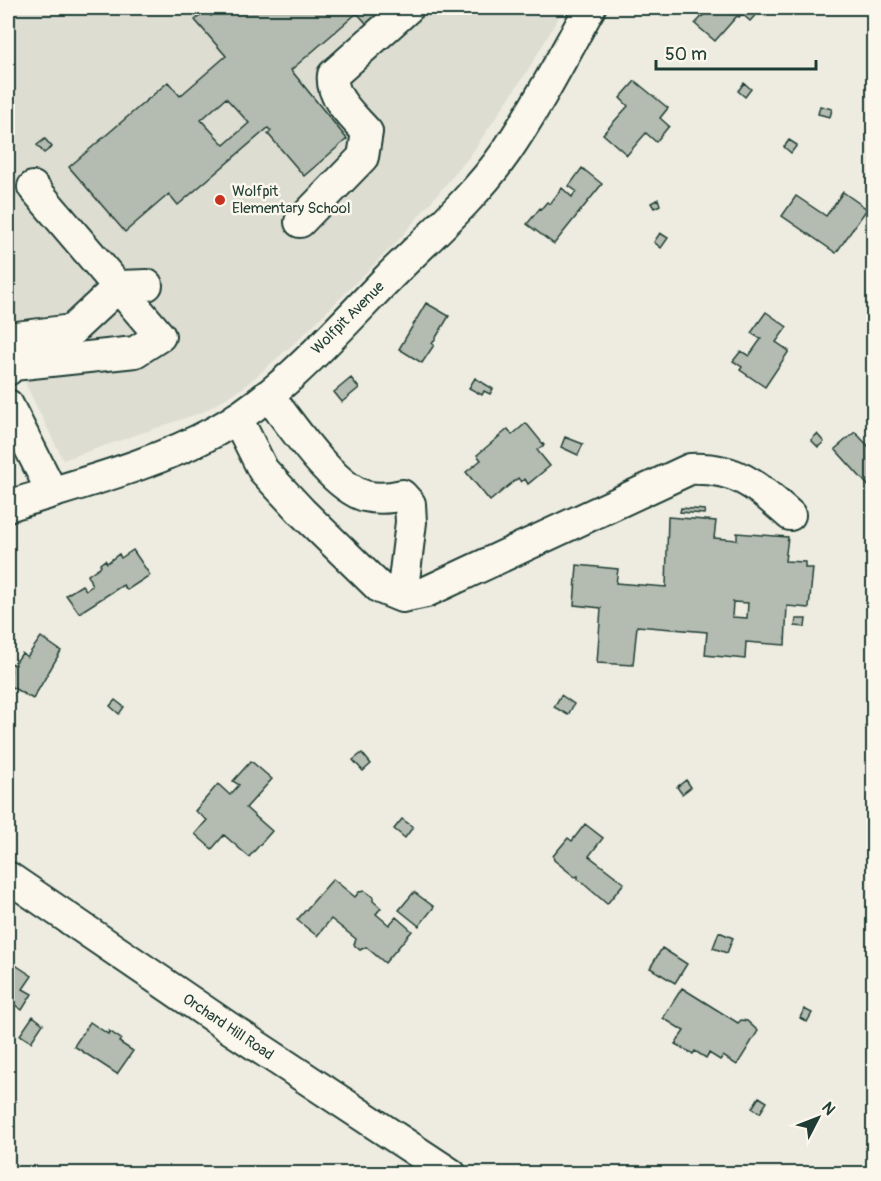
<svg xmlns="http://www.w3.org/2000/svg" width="881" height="1181" viewBox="0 0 881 1181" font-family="Pangolin,sans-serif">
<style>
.built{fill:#ddddd2}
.building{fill:#b4bbb0;stroke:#1f3d34;stroke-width:1.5;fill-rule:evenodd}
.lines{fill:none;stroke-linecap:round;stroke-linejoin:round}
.minor-casing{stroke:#1f3d34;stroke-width:34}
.minor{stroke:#fbf7ec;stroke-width:30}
.poi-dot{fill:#c8321e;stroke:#fbf7ec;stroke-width:2}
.labels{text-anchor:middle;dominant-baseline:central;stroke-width:5;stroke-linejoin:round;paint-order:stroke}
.poi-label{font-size:15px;fill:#1f3d34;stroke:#fbf7ec;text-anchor:start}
.street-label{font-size:15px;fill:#1f3d34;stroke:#fbf7ec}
</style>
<rect width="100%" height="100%" fill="#eeece1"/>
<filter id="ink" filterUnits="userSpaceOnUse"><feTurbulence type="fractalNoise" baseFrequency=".0167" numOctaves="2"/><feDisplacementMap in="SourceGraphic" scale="12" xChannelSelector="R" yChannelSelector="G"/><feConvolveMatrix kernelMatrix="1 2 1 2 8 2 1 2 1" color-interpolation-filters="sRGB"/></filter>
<g filter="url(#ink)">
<path class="built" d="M8 8H564L530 67 470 156 396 243 299 339 244 387 203 412 63 460 8 348Z"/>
<path class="building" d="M221 8H387L367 24 357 13 291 70 347 139 304 176 268 134 271 131 268 128 178 205 169 194 125 232 69 167 168 82 180 96 226 56 195 20 206 11 211 16ZM226 98 249 123 224 145 201 120Z
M710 8H762L750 21 742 14 739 17 737 16 715 41 695 24Z
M635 81 668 108 660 118 669 126 656 142 646 133 627 155 603 134 628 106 620 98Z
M744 83 751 89 745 97 738 91Z
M820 106 832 109 830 117 818 114Z
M45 139 52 147 44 153 37 145Z
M789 140 797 145 791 153 784 147Z
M582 168 602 184 554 244 527 224 540 208 541 209 547 202 550 204 562 188 572 197 576 191 569 186Z
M843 192 867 209 836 253 782 216 796 196 826 216Z
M658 199 660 205 654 208 651 203Z
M660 233 668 238 661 248 654 242Z
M426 303 449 316 432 344 434 345 422 363 399 349Z
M766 312 787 327 776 342 789 351 765 387 740 370 742 367 733 361 741 351 749 356 761 339 751 333Z
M351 378 359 388 342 402 334 392Z
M475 378 493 389 490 394 484 391 482 395 469 388Z
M526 423 544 445 537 450 550 466 528 484 525 479 521 482 518 478 490 501 466 472 481 460 477 455 508 429 512 435Z
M855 432 874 452V492L835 449Z
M817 434 824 442 818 447 811 440Z
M565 437 583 444 578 455 561 447Z
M681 508 705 510 704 514 680 512Z
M668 517 716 521 714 538 737 540V533L788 537 785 561 805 562V568H813L809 608 787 606 785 645 746 642 745 659 705 655 707 632 637 626 633 665 597 663 601 608 574 605 577 565 618 569 616 583 666 587ZM733 602 748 603 747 618 732 617Z
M133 550 150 575 127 590 123 585 79 613 66 595 82 585 86 590 92 586 88 575 101 566 100 564 105 560 107 563 119 554 121 558Z
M796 619H806L805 627 795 626Z
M41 637 61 651 33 699 8 685 11 670 8 666 10 662 14 665 22 653 27 657Z
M561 695 574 704 568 715 554 707Z
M115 700 124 707 119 714 110 706Z
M362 753 371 764 363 771 353 760Z
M251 761 272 779 246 808 272 831 249 857 224 835 212 849 195 834 207 820 195 811 218 784 230 795 239 785 233 781Z
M686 780 691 787 682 794 677 787Z
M402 819 413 827 405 838 394 829Z
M585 824 603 838 589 856 624 883 607 904 578 879V876L575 877 554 860 553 856 568 838 572 841Z
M333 879 355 897 359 892 365 891 373 897V901L381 908 376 914 389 925 396 917 412 931 385 963 366 947 360 950 354 945 356 939 331 919 317 936 297 920Z
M414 892 434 907 419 926 399 910Z
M719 932 733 938 727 953 713 948Z
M662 948 687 964 675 983 650 968Z
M8 960 32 976 23 989 32 994 22 1010 8 1000Z
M682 988 738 1023 741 1020 747 1021 758 1031 737 1065 723 1056 720 1060 709 1053 706 1058 695 1051 693 1054 675 1044 684 1031 663 1018Z
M804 1009 812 1013 807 1022 800 1018Z
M33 1016 43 1024 31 1042 20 1035Z
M90 1022 108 1034 109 1031 121 1039 119 1042 133 1051 117 1074 74 1046Z
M759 1097 767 1102 760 1113 752 1108Z
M8 1123 14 1133 8 1137Z"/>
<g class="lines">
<g class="minor-casing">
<path id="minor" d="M300 222 363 157 367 132C353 116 330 97 333 75L408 8
M8 338 72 330 119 286 147 285
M8 370 13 365 135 352 160 336 33 187
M268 395C290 422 331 486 365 496 377 499 390 498 402 495L410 504 411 522 402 597
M8 405 52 492
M237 418 263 470 302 512 380 588 402 597 426 592 690 469C736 467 756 485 790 515
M8 506C77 484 152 466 216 431 284 393 337 330 391 275 430 236 474 198 506 152 537 107 563 56 590 8
M8 877 225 1025 451 1174"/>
</g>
<use href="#minor" class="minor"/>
</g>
</g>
<circle class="poi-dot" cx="220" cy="200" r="6"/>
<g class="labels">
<g class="poi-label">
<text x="232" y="191">Wolfpit<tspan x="232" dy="17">Elementary School</tspan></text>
</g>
<g class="street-label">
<text transform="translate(348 318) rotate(-45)">Wolfpit Avenue</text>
<text transform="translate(228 1027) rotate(34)">Orchard Hill Road</text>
</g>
</g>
<rect width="881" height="1181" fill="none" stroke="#fbf7ec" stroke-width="30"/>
<rect x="15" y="15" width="851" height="1151" fill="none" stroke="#1f3d34" stroke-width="2" filter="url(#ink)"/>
<g transform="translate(818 1118) rotate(48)" stroke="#fbf7ec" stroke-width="4.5" paint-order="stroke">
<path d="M0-4.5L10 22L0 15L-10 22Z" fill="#1f3d34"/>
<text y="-9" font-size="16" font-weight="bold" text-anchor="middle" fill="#1f3d34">N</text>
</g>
<path d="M656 60v9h160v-9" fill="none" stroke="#1f3d34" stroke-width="3"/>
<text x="665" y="60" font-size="18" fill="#1f3d34" stroke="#fbf7ec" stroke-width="4.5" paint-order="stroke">50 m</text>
</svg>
